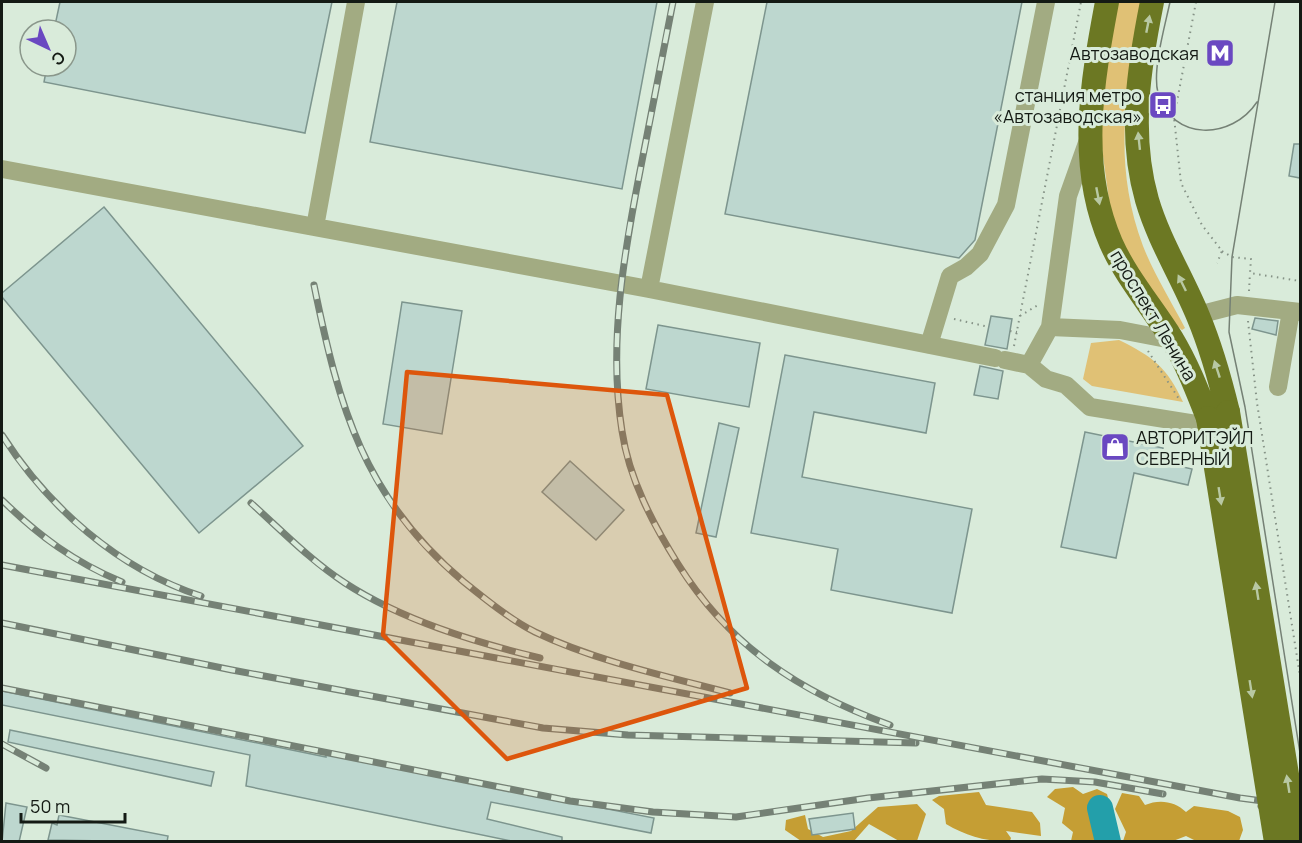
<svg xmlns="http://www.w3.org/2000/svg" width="1302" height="843" viewBox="0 0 1302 843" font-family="Manrope,sans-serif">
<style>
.green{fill:#e0c175}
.forest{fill:#c59e34}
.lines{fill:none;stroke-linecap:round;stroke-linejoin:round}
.river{stroke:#239faa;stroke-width:26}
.building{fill:#bdd7cf;stroke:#7d958e;stroke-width:1.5}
.path{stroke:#859286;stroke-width:2;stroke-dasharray:1.5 4.5;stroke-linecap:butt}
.minor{stroke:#a2ab82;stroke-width:18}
.major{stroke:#6c7823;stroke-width:24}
.tram{stroke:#758175;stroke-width:1.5}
.rail-casing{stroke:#758175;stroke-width:7}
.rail{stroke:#d9ebda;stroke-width:4.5;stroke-dasharray:14;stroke-linecap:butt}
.major-bridge{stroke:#6c7823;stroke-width:24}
.oneway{fill:#b8c8a3}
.marked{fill:#dd560c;fill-opacity:0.2;stroke:#dd560c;stroke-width:4.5;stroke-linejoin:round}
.labels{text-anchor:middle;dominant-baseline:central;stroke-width:6;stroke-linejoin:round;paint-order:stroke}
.poi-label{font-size:18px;fill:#141a14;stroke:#d9ebda;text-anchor:end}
.street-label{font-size:18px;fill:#141a14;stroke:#d9ebda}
</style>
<rect width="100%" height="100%" fill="#d9ebda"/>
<path class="green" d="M1118 2H1142C1127 88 1111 160 1143 246 1154 274 1171 301 1185 328L1182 330 1170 320 1129 259 1112 222 1100 134 1101 100Z
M1119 340C1153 357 1167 367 1183 402L1092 386 1083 379 1091 343Z"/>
<path class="forest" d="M1073 787 1083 794 1097 789 1107 794 1108 798 1103 803 1104 816 1095 827 1103 836 1102 841H1071L1073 832 1062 823 1065 808 1047 797 1055 789Z
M979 792 986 805 1032 812 1040 823 1041 836 1006 831 1011 838 1010 841C987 842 966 836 946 824L944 809 932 800 939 796Z
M1122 793 1139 796 1145 805C1159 799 1175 801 1186 812L1194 806 1228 811 1240 817 1243 830 1239 841H1196L1186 836 1173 841H1123L1126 832 1115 809Z
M917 804 926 814 917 841H899L869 824 854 841H801L785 830 786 820 805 815 808 829 823 837 851 831 878 807Z"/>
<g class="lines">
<path class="river" d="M1100 808 1108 842"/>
</g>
<path class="building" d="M60 2H332L305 133 44 82 47 66H66V30H54Z
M397 2H657L622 189 370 142Z
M767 2H1022L975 240 959 258 725 214Z
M1294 144H1300V178L1289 176Z
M104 207 303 446 199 533 2 297V293Z
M402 302 462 311 442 434 383 424Z
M991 316 1012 319 1007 349 985 345Z
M1255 318 1278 321 1276 335 1252 329Z
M658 325 760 343 749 407 646 389Z
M785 355 935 383 926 433 814 412 802 477 972 509 952 613 831 590 838 549 751 533Z
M980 366 1003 371 998 399 974 395Z
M719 423 739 428 716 537 696 533Z
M1085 432 1163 448 1161 462 1192 469 1188 485 1134 473 1116 558 1061 547Z
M570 461 624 510 596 540 542 492Z
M2 691 326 757V754L654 818 651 833 491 802 487 819 562 837V842H516L246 786 250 755 2 705Z
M10 730 214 772 211 786 8 742Z
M6 803 27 807 19 842H2Z
M853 813 855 829 812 835 809 819Z
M59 815 168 836 167 842 48 840 52 823 57 825Z"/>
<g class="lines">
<path class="path" d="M1196 2 1174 117 1181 183 1202 225 1222 251 1217 263
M1222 251 1232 257 1251 259 1250 273 1300 281
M1249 291 1250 273
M1020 316 1038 305
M954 319 989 327
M1248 321 1257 403 1300 676
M1010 331 1017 332
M1014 346 1081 2
M1148 351 1179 399"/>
<path class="minor" d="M1088 140 1068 196 1050 327 1029 365 1046 379 1066 385 1090 407 1196 424 1208 422
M2 169 649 289 995 358
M315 227 356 2
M649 289 705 2
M1198 315 1237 305 1300 312
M1050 327 1120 330 1172 340
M929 345 950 276 966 267 980 254 1006 205 1046 2
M1005 360 1029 365
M1278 387 1291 311"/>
<path class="major" d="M1107 2C1092 82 1077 165 1111 243 1126 277 1152 307 1172 339 1187 364 1197 390 1208 418
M1152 2C1139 67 1128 134 1147 200 1159 241 1182 277 1198 316 1211 347 1220 379 1228 412"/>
<path class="tram" d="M1170 2C1165 26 1152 70 1158 93 1172 142 1232 140 1257 102
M1275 2 1232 257 1229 332 1245 407 1300 753"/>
<g class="rail-casing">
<path id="rail" d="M673 2C662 56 652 111 641 166 624 253 608 343 622 431 629 479 653 524 678 564 730 647 800 692 890 725
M314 285C339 408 364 498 464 582 485 599 511 620 535 632 596 661 665 676 730 693
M2 435C48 507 118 569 201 596
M2 500C39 536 74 562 122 582
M251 503C281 530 311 561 345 583 402 620 474 642 540 658
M2 565 1240 798 1300 806
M2 623 232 670 543 728 628 735 916 743
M2 688 570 801 653 812 736 817 868 798 1042 779 1095 782 1163 794
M2 744 46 768
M1261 806 1295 819"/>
</g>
<use href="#rail" class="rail"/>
<path class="major-bridge" d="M1228 412 1298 842
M1208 418 1276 842"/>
</g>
<defs><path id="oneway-solid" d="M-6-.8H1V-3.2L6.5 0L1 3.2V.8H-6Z" transform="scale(1.5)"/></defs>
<g class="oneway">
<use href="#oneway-solid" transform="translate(1148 24) rotate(-79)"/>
<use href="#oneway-solid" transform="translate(1139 141) rotate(-96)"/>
<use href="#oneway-solid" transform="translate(1098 196) rotate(79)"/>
<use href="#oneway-solid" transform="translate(1182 283) rotate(-116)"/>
<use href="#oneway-solid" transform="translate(1217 369) rotate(-108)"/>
<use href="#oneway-solid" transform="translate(1220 496) rotate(81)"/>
<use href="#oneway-solid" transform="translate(1257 591) rotate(-99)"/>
<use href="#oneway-solid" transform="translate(1251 689) rotate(81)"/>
<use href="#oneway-solid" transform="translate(1288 784) rotate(-99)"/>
</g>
<path class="marked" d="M407 372 667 395 747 688 507 759 383 635Z"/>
<defs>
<g id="metro-square" transform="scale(1.5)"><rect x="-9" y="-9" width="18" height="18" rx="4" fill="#6a48c1" stroke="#d9ebda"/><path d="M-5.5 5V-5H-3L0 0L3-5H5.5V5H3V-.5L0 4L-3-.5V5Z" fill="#fff"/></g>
<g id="bus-square" transform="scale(1.5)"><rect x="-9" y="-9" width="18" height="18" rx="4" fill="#6a48c1" stroke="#d9ebda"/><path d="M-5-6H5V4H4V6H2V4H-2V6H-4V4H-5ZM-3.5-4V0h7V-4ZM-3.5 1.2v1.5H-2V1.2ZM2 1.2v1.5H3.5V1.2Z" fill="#fff"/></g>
<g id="shop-square" transform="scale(1.5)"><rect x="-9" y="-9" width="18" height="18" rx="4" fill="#6a48c1" stroke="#d9ebda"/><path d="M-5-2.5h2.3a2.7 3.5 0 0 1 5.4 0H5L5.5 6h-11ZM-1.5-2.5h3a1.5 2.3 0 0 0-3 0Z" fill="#fff"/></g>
</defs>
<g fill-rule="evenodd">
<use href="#metro-square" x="1220" y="53"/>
<use href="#bus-square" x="1163" y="105"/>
<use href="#shop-square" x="1115" y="447"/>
</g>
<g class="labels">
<g class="poi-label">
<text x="1199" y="53">Автозаводская</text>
<text x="1142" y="95">станция метро<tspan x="1142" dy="21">«Автозаводская»</tspan></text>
<text x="1136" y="437" text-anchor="start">АВТОРИТЭЙЛ<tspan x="1136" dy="21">СЕВЕРНЫЙ</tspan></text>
</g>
<g class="street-label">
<text transform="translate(1154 315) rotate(59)">проспект Ленина</text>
</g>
</g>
<rect width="1302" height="843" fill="none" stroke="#141a14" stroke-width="6"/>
<g transform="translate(48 48) rotate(136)"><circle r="28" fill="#d9ebda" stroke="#8a978b" stroke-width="1.5"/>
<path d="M0-4.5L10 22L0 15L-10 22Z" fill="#6a48c1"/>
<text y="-9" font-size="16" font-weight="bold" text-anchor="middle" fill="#141a14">С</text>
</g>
<path d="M21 813v9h104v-9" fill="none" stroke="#141a14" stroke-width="3"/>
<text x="30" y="813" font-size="18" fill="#141a14" stroke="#d9ebda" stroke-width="4.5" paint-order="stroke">50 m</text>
</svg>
